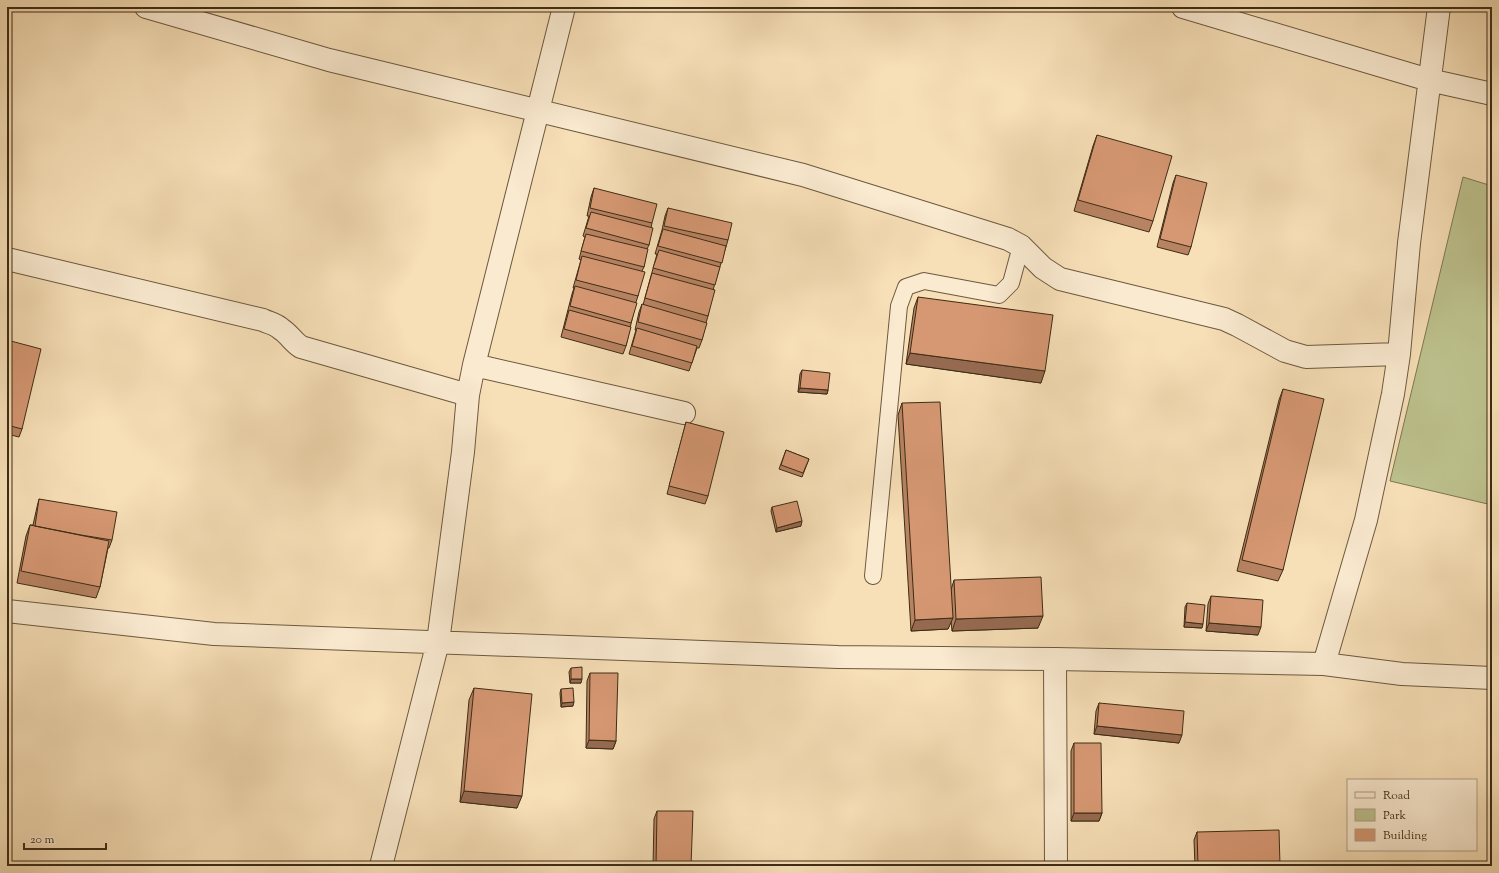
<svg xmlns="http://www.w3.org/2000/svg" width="1499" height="873" viewBox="0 0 1499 873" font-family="'Sorts Mill Goudy',serif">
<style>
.green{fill:#bdc28e;stroke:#7d7752}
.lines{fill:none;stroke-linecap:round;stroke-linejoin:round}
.service-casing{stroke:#6c593e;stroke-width:18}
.minor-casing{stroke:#6c593e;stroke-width:24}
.service{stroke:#faead0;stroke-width:16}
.minor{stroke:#faead0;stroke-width:22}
.wall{fill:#b88363;stroke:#3d2c15}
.shaded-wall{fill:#966a50;stroke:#3d2c15}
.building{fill:#d69873;stroke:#3d2c15}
</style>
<rect width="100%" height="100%" fill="#f7dfb7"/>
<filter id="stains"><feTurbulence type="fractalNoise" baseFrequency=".005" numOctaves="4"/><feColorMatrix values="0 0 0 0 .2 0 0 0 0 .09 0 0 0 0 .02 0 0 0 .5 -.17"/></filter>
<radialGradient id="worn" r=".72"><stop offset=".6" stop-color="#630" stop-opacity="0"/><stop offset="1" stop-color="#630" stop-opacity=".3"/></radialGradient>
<path class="green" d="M1463 177 1492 186V505L1390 481Z"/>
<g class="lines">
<g class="service-casing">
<path id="service" d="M873 576 899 306 906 287 924 281 999 295 1011 283 1021 246"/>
</g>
<g class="minor-casing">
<path id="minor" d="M146 7 329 60 803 175 1008 239 1021 246 1043 268 1060 279 1224 319 1237 325 1285 351 1306 357 1399 354
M1183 7 1429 80 1492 94
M7 259 263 320C269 323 276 324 281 329 289 334 293 342 301 347L468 395
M474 365 684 413
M7 611 214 634 838 657 1055 659 1324 664 1402 674 1492 678
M1055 659 1056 866
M1324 664 1366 520 1393 394 1399 354 1409 243 1439 7
M381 866 438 642 463 452 468 395 474 365 564 7"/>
</g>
<use href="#service" class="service"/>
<use href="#minor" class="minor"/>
</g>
<path class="wall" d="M1097 135 1153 221 1149 232 1074 211 1093 146Z
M1176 175 1191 247 1188 255 1157 247 1173 183Z
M594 188 652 223 651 228 649 245 647 249 644 267 642 271 638 296 636 302 626 346 623 354 561 337 572 294 574 288H573L581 260 579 259 585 237 583 236 589 216H587L591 197Z
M668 208 728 240 713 290 708 316 706 323 702 340 699 348H697L689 371 629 354 636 330H635L639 312 642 304 643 305 657 254H655L662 230 665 216Z
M918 297 1041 383 906 364 914 308Z
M7 341 22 429 19 437 7 434Z
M802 370 828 390 827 394 798 392 800 374Z
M1283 389V570L1278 581 1237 571 1279 400Z
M902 403 951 590 954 580 1038 628 952 631 951 621 948 629 911 631 898 415Z
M686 422 708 496 705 504 667 494 684 430Z
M786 450 809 459 802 477 779 469Z
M39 499 112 540 109 548H108L100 587 96 598 17 583 26 536 30 525H33L37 507Z
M772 507 801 526 776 532 771 511Z
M1211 596 1258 635 1206 631 1208 604Z
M1187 603 1202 628 1184 627 1185 607Z
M571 668 581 683H570L569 672Z
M590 673 616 741 613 749 586 748 587 681Z
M474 688 517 808 460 802 469 700Z
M561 689 573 706 561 707 560 693Z
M1099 703 1179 743 1094 734 1096 711Z
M1074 743 1102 813 1099 821H1071V751Z
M657 811 691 866H653L654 819Z
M1197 832 1280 865 1279 866H1195L1194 840Z"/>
<path class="shaded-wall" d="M910 353 1045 371 1041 383 906 364Z
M800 388 828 390 827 394 798 392Z
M802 521 801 526 776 532 777 528Z
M1043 616 1038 628 952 631 956 619Z
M953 618 948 629 911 631 915 620Z
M1185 622 1203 624 1202 628 1184 627Z
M1209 623 1261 627 1258 635 1206 631Z
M571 679H582L581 683H570Z
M574 702 573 706 561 707 562 703Z
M1097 726 1182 735 1179 743 1094 734Z
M589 740 616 741 613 749 586 748Z
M464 791 522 796 517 808 460 802Z
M1074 813H1102L1099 821H1071Z
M1280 865 1279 866H1212Z"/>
<path class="building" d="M1097 135 1172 156 1153 221 1078 200Z
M1176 175 1207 183 1191 247 1160 239Z
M594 188 657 204 652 223 590 208Z
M668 208 732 223 728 240 664 226Z
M591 212 653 228 649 245 586 228Z
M663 229 726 246 722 263 658 246Z
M586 234 648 249 644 267 581 251Z
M659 250 720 267 715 285 653 268Z
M582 256 645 272 638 296 576 280Z
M652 273 715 290 708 316 645 298Z
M575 286 637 303 631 323 570 306Z
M918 297 1053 315 1045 371 910 353Z
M642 304 707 323 702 340 638 322Z
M569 310 631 327 626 346 564 329Z
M637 328 697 346 692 363 632 346Z
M7 340 41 349 22 429 7 425Z
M802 370 830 373 828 390 800 388Z
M1283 389 1324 399 1283 570 1242 560Z
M940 402 953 618 915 620 902 403Z
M686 422 724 432 708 496 669 486Z
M786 450 809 459 803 473 781 465Z
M39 499 117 512 112 540 81 535 35 526Z
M797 501 802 521 777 528 772 507Z
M30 525 109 541 100 587 21 571Z
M1041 577 1043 616 956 619 954 580Z
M1211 596 1263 600 1261 627 1209 623Z
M1187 603 1205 605 1203 624 1185 622Z
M582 667V679H571V668Z
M590 673H618L616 741 589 740Z
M474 688 532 694 522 796 464 791Z
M573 688 574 702 562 703 561 689Z
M1099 703 1184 711 1182 735 1097 726Z
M1074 743H1101L1102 813H1074Z
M657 811H693L691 866H656Z
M1279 830 1280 865 1198 866 1197 832Z"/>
<rect width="1499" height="873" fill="none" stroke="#f7dfb7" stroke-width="24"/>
<rect x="8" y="8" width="1483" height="857" fill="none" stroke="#3d2c15" stroke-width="2"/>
<rect x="12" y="12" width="1475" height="849" fill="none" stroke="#3d2c15"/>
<rect x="1347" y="779" width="130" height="72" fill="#faead0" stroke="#ae9e85"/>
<rect x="1355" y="792" width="20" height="6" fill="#faead0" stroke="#ae9e85"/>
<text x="1383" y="799" font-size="12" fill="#3d2c15">Road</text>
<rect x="1355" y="809" width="20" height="12" fill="#bdc28e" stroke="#ae9e85"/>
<text x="1383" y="819" font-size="12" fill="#3d2c15">Park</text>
<rect x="1355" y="829" width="20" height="12" fill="#d69873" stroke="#ae9e85"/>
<text x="1383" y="839" font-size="12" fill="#3d2c15">Building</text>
<path d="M24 843v6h82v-6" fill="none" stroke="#3d2c15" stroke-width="2"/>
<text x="30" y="843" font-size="12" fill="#3d2c15" stroke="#faead0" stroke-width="3" paint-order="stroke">20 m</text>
<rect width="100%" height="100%" filter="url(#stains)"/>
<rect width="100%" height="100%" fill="url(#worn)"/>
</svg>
